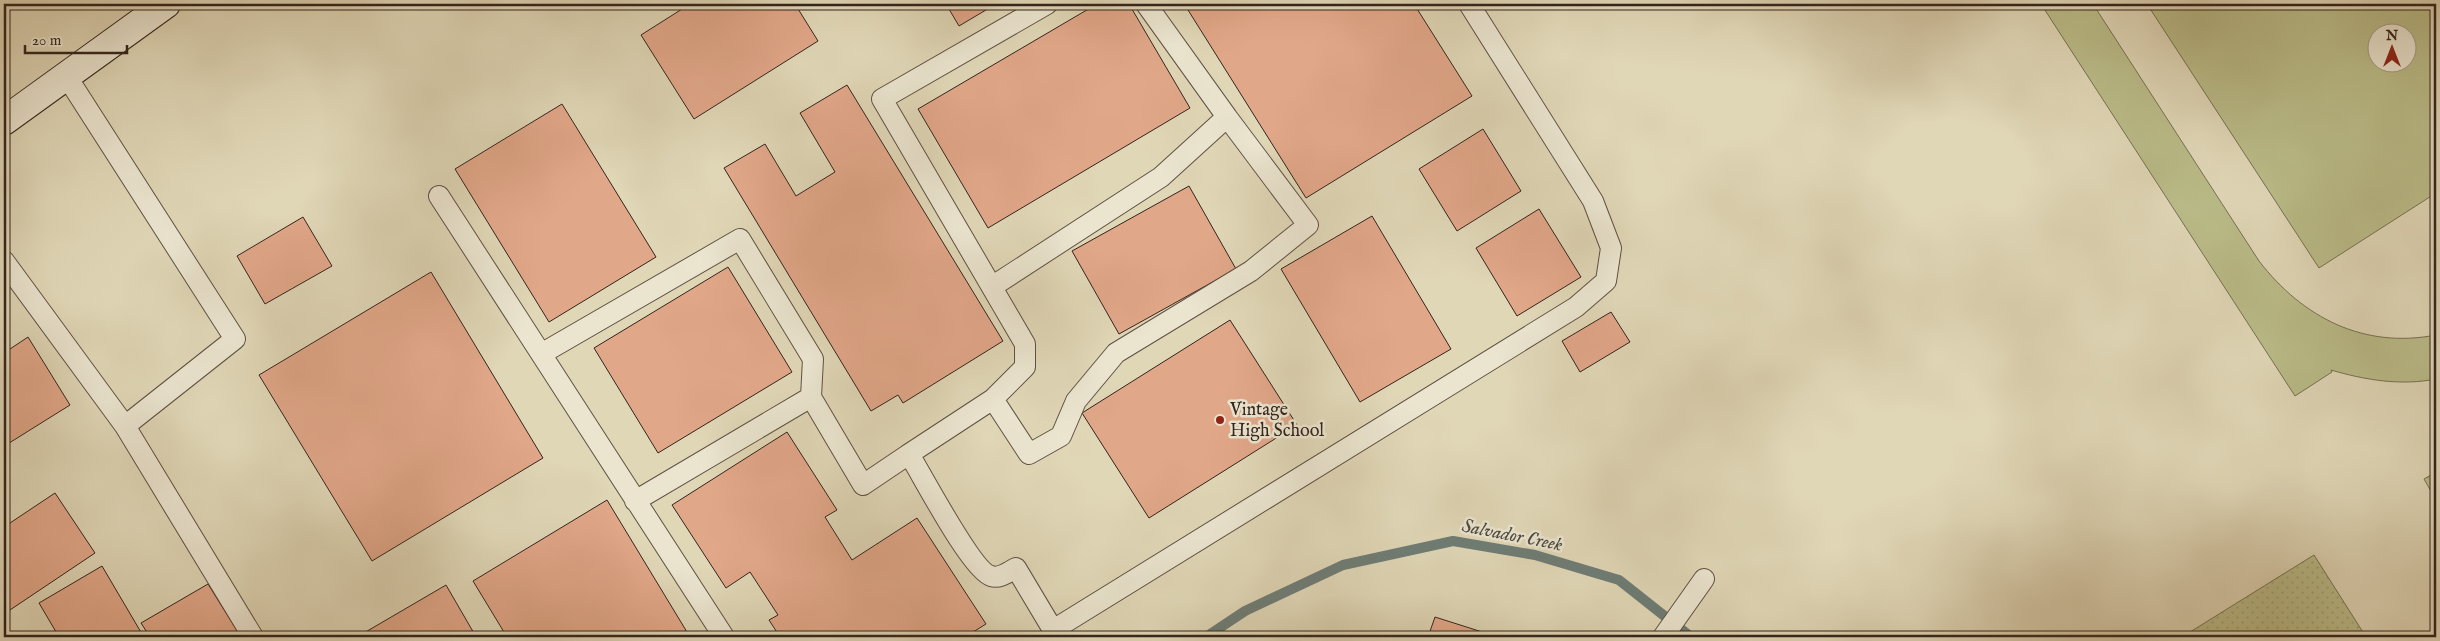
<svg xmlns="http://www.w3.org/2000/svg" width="2440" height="641" viewBox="0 0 2440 641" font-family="'IM FELL English',serif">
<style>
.grass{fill:#babc89;stroke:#777053;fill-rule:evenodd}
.park{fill:url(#park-dots);stroke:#777053}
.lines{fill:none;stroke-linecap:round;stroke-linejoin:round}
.stream{stroke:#6e7d76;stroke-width:10}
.building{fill:#e1a789;stroke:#34241d}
.lane-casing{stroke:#5f5144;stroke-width:22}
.secondary-casing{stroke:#34241d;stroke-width:30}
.lane{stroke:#ebe5d0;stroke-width:20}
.secondary{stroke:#ebe5d0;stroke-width:28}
.poi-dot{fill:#8f2418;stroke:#ebe5d0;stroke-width:2}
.labels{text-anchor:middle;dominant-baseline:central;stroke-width:5;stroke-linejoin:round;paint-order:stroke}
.poi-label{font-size:18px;fill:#34241d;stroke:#ebe5d0;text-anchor:start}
.water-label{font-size:19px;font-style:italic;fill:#4c4942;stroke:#ebe5d0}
</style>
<defs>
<pattern id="park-dots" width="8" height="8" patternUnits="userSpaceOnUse" patternTransform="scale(1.25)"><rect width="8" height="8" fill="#babc89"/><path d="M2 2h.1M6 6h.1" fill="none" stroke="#a0a176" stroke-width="1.8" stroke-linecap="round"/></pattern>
</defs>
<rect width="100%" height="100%" fill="#e0d7b7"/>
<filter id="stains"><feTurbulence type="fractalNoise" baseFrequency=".004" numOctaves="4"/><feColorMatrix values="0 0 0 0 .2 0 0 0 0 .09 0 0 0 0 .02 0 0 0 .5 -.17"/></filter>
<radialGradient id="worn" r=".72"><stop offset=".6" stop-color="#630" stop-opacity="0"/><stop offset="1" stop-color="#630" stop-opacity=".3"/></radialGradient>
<path class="grass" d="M2041 4H2093L2259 261C2303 318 2364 349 2436 335V379C2401 386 2365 380 2331 370L2332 372 2295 396Z
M2147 4H2436V193L2319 268ZM2378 32H2408V62H2378Z"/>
<path class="park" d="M2436 472V500L2424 479Z
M2314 555 2366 637H2182Z"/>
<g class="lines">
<path class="stream" d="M1206 637 1245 611 1343 565 1453 541 1535 555 1619 580 1691 637"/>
</g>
<path class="building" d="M690 4H795L818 41 694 119 641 35Z
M946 4H996L959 26Z
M1097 4H1129L1190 108 988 228 918 109Z
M1198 4H1414L1472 96 1306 198 1188 10Z
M847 85 1003 341 903 403 898 395 871 411 724 168 765 144 796 196 835 172 800 113Z
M562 104 656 257 549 322 455 169Z
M1483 129 1521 191 1457 231 1419 169Z
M1189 186 1236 269 1119 334 1072 251Z
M1539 209 1581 277 1517 316 1476 248Z
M1372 216 1451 349 1360 402 1281 269Z
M303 217 332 266 265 304 237 256Z
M728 267 792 372 658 453 594 348Z
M431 272 543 458 372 561 259 375Z
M1611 312 1630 342 1580 372 1562 341Z
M1230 320 1297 425 1149 518 1082 413Z
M28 337 70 405 6 445 4 442V353Z
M787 432 837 510 825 517 852 560 917 518 986 624 965 637H780L769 620 778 615 750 572 726 588 672 505Z
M55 493 95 553 4 614V527Z
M607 500 690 637H507L473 581Z
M102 566 142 634 137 637H59L39 603Z
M208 584 241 637H150L141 623Z
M446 585 475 635 472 637H357Z
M1435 617 1498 637H1428Z"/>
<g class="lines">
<g class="lane-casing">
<path id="lane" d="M67 77 235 339 125 426 253 637
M439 196 724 637
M4 261 125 426
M993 286 1161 177 1227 117 1146 4
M541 354 740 239 813 359 811 397 635 501
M811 397 863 485 909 454C922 475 972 571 991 576 1000 579 1008 572 1016 568L1053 630 1576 307 1606 281 1611 248 1593 201 1469 4
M993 399 1029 454 1061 436 1076 401 1116 353 1251 271 1308 225 1227 117
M909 454 993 399 1025 367V344L882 99 1047 4
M1663 637 1704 579"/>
</g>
<g class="secondary-casing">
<path id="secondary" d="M4 121 166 4"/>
</g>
<use href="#lane" class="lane"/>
<use href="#secondary" class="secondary"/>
</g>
<circle class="poi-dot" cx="1220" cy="420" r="5"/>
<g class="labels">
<g class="poi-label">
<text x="1230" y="410">Vintage<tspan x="1230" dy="21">High School</tspan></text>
</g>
<g class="water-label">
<text transform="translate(1512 536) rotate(11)">Salvador Creek</text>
</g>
</g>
<rect width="2440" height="641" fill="none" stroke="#e0d7b7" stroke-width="20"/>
<rect x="5" y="5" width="2430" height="631" fill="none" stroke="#34241d" stroke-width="2.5"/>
<rect x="10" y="10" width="2420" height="621" fill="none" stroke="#34241d"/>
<g transform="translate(2392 48)"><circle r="24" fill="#ebe5d0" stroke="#a29888"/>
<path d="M0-4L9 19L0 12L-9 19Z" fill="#8f2418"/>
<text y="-8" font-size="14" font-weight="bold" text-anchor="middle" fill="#34241d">N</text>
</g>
<path d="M25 45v8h102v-8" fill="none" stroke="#34241d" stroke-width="2.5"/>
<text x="32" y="45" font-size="15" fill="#34241d" stroke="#ebe5d0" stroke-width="4" paint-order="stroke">20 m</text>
<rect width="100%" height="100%" filter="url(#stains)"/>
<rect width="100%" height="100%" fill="url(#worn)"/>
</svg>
